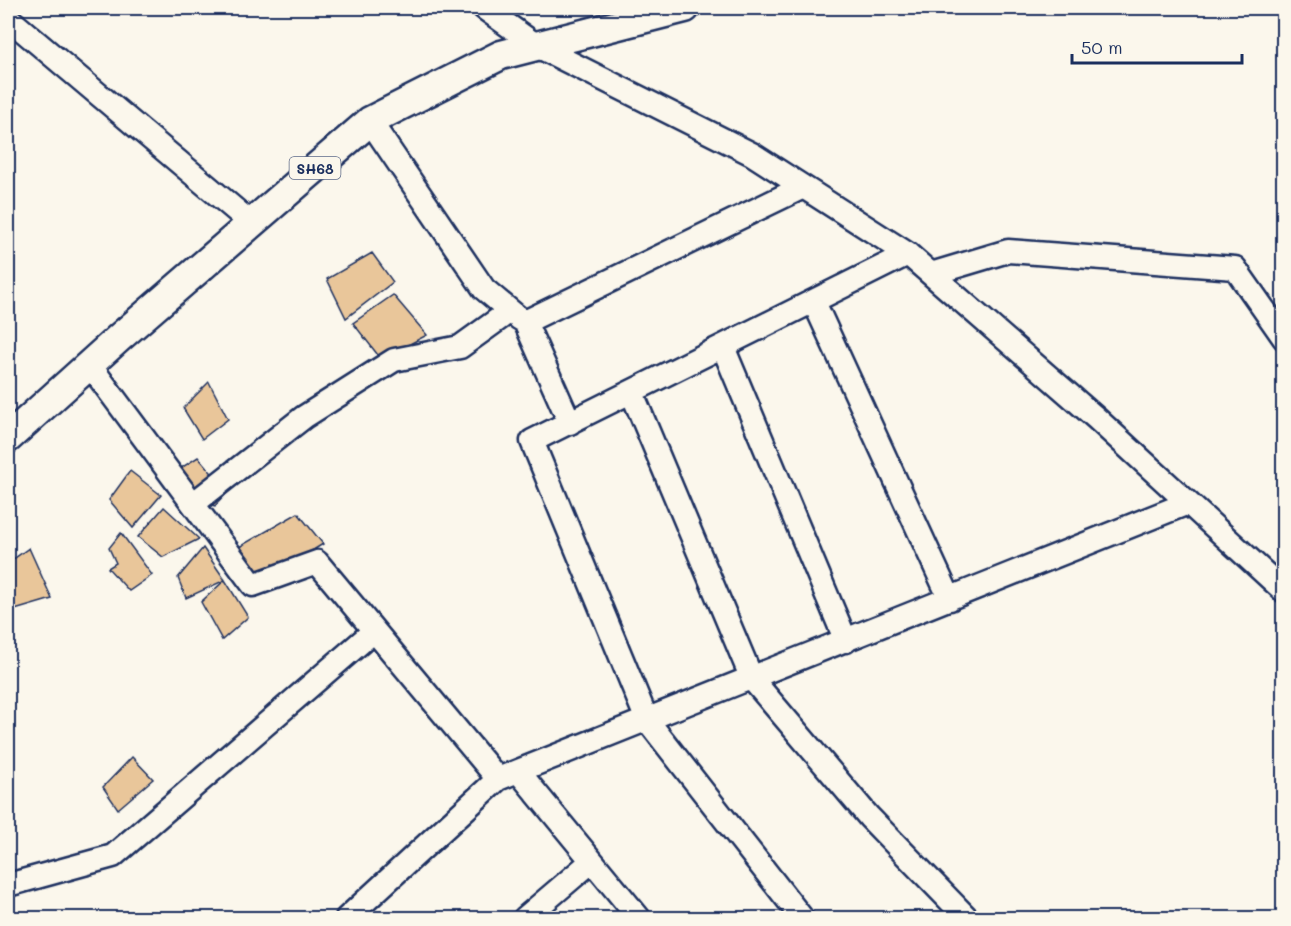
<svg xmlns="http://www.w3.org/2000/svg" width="1291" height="926" viewBox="0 0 1291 926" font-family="Mali,sans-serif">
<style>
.building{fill:#e9c69a;stroke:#1b2f5e;stroke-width:1.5}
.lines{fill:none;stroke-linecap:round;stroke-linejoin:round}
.minor-casing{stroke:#1b2f5e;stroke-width:27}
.major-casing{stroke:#1b2f5e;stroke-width:33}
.minor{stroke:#fbf7ec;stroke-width:22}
.major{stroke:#fbf7ec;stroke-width:28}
.labels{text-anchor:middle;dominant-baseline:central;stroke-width:5;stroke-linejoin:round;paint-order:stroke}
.shield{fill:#fbf7ec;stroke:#5e6b89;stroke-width:1.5}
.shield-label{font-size:14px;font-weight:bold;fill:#1b2f5e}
</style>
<rect width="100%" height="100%" fill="#fbf7ec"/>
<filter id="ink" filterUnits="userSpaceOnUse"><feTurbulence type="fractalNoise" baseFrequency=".0167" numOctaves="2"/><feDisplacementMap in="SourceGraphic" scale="12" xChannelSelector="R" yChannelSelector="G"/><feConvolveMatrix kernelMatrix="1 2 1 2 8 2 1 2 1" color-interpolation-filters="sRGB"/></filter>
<g filter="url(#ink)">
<path class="building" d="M372 253 393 282 346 318 327 279Z
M393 295 427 335 381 359 353 323Z
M209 382 228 419 202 439 183 408Z
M198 457 228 492 215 506 190 500 181 468Z
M130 471 161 495 133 528 109 500Z
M164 507 199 539 163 557 138 537Z
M298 513 323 544 263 581 239 547Z
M121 533 152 575 129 591 108 568 116 563 109 548Z
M29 548 52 599 8 612V563Z
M203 548 225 580 186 598 178 578Z
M225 580 248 617 222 640 201 602Z
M132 757 153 779 118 809 103 787Z"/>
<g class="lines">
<g class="minor-casing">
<path id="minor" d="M484 8 537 46 752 154 908 254 1096 418 1284 591
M8 18 251 223
M370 121 484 289 520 319
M931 274 1008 251 1235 268 1284 338
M814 302 950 599
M723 347 846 641
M89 364 253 585 317 562 498 779 1188 503
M632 393 752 679 869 817 967 918
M570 423 525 322 803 187
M193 504 304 417 394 360 460 347 510 311
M518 771 639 918
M8 885 113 856 374 631
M347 918 498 779
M525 918 592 861
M802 918 647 720 532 441 908 254"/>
</g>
<g class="major-casing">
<path id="major" d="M8 438 120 337 370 121 501 55 685 8"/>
</g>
<use href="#minor" class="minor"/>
<use href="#major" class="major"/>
</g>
</g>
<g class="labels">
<rect class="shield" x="289.5" y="157" width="51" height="22" rx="4.5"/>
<g class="shield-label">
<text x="315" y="168">SH68</text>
</g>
</g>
<rect width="1291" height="926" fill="none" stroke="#fbf7ec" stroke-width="30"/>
<rect x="15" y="15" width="1261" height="896" fill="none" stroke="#1b2f5e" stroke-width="2" filter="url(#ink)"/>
<path d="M1072 54v9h170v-9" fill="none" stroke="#1b2f5e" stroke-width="3"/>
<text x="1081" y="54" font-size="18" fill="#1b2f5e" stroke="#fbf7ec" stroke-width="4.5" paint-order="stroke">50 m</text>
</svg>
